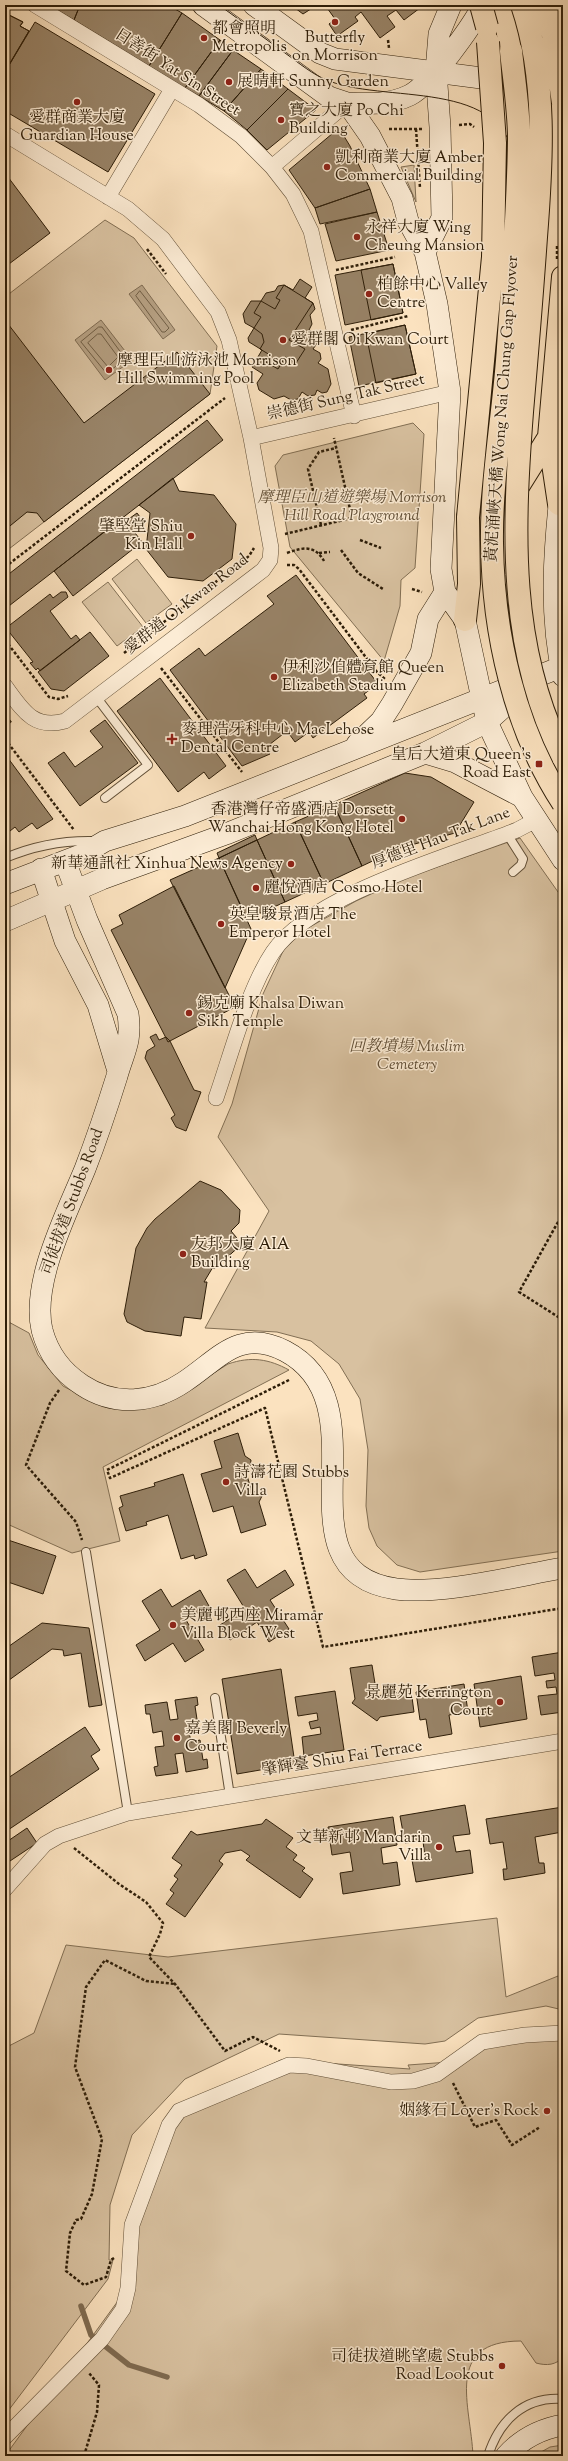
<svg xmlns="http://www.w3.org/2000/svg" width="568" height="2461" viewBox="0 0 568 2461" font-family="'Sorts Mill Goudy','Noto Serif TC',serif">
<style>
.green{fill:#d8c1a0;stroke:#826f54}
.water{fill:#b59f81;stroke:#7f6b51}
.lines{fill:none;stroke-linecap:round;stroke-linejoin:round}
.shore{stroke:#715e44;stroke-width:1}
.stream{stroke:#7f6b51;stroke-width:5.5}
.building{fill:#988367;stroke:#2d1d08}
.lane-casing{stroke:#604e36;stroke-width:10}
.street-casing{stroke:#604e36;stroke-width:16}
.secondary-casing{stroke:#2d1d08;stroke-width:22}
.highway-casing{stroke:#2d1d08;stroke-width:24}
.path{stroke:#2d1d08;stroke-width:2.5;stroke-dasharray:3 2;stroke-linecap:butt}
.lane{stroke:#fcecd5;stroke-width:8}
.street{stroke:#fcecd5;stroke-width:15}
.secondary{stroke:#fcecd5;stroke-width:21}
.highway{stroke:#fbe2bf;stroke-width:22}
.tram{stroke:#2d1d08;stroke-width:1}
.highway-bridge-casing{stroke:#2d1d08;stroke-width:24;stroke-linecap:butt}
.highway-bridge{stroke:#fbe2bf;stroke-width:22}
.poi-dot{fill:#8f2418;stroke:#fcecd5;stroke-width:1.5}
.labels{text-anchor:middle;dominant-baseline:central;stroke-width:3;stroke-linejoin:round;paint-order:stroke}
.poi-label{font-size:16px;fill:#2d1d08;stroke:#fcecd5;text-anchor:start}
.street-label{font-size:16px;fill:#2d1d08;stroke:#fcecd5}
.park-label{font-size:16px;font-style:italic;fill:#604e36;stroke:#fcecd5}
</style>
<rect width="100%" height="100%" fill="#fbe2bf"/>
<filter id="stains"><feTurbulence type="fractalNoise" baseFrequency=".005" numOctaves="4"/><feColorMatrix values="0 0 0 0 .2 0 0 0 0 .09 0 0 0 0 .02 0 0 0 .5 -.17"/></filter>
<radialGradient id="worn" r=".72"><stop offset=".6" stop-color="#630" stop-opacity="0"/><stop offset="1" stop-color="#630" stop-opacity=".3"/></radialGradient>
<path class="green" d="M414 165 416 202 401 167Z
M105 220 134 238 217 346 210 394 5 552V297Z
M413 423 424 434 415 568 401 580 400 606 384 661 290 547 275 466 283 455Z
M137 559 172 604 146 623 112 579Z
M108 582 143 627 117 646 82 602Z
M520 838 563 899V1551L420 1572 397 1565 377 1546 369 1528 366 1506 368 1450 360 1399 339 1364 311 1341 277 1332 205 1328 269 1211 218 1137 232 1104 263 994 284 949 306 929 356 901 408 877Z
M5 1320 29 1333 38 1355 63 1386 78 1394 127 1409 163 1405 228 1364C251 1356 269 1359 289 1370L103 1467 120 1541 72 1553 5 1523Z
M497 1918 506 1997 563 1974V2010L546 2006 478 2018 445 2041 425 2044 279 2034 185 2079 132 2135 110 2205 109 2260H113L108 2279 5 2415V2048L34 2033 66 1945 168 1957Z
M563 2036V2357C556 2365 547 2366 536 2363L521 2341C443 2341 471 2406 473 2456H5L123 2294 154 2146 198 2099 281 2060 410 2069 408 2065 449 2062 486 2042Z
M563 2445V2456H534L550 2447Z"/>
<path class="water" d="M142 285 175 330 163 339 129 294Z
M101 320 132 360 105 380 75 340Z"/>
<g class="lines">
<path class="shore" d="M140 291 169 328 165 332H162L136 296Z
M99 327H102L125 358 107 374 81 342Z
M98 334H101L118 357 108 367 88 343Z"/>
<path class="stream" d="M81 2306 91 2335 129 2365 167 2377"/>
</g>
<path class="building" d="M49 5H80L74 20Z
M80 5H168L182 13 149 66 74 20Z
M291 5H317L303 14Z
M325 5H417L420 8 404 20 396 10 387 16 395 27 380 38 361 12 355 17 358 21 337 36 329 24 335 19Z
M5 13 23 22 20 26 29 31 5 72Z
M5 13 23 22 20 26 29 31 7 68 5 67Z
M182 13 220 40 185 88 149 66Z
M35 22 155 94 108 172 5 111V72Z
M220 40 233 50 199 96 185 88Z
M233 50 261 69 224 111 199 96Z
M261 69 288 89 247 130 224 111Z
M288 89 316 110 267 150 247 130Z
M339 128 350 146 370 189 315 208 289 170Z
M5 173 50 233 5 267Z
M370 189 377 212 320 224 315 208Z
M377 212 389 250 336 261 325 224Z
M393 264 403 313 371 320 361 270Z
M393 264 403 313 345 325 335 275Z
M300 279 312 287 305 298 313 303 315 309 310 315 312 324 309 330 316 334 318 342 313 349 320 353 321 359 318 363 328 369 331 384 327 392 322 393 317 390 315 395 308 396 302 392 298 399 291 400 284 396 274 399 259 390 257 383 263 374 252 367 262 350 249 342 248 338 254 328 245 323 243 314 251 301H261L266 293 275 291 278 286 284 285 293 290Z
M284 285 313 303 289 340 305 349 296 363 285 357 278 369 266 362 270 355 260 349 264 342 262 334 254 328 261 317 254 313 261 301 275 309 280 300 276 298Z
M5 320 84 423 177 352 210 394 44 522 37 513 27 512 5 530Z
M405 325 416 374 376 383 366 334Z
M405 325 416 374 359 386 349 337Z
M312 398V401L299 405 298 401Z
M207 420 223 440 5 609V577Z
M173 478 179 491 214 495 236 524 232 559 203 581 168 577 146 549 150 513 139 505Z
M137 513 143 521 132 529 142 542 73 596 54 571 123 517 126 521Z
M296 575 378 684 364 694 367 698 313 738 309 732 295 742 287 731 265 748 270 754 242 766 170 670 199 648 205 656 274 604 267 596Z
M61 592H66L68 597 50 611 71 639 76 635 80 640 40 671 38 668 36 670 30 663 33 662 6 628 50 594 53 598Z
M90 632 109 656 64 691 51 689 38 672Z
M160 678 226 766 209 779 204 772 178 792 117 711Z
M105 720 138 763 80 806 48 763 64 752 75 767 103 747 90 731Z
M5 754 53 819 37 829 32 823 19 832 15 827 5 835Z
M405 773 431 777 474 802 455 833 400 848 362 866 334 805Z
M334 805 362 866 324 884 295 822Z
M295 822 324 884 285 902 257 840Z
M255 835 257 840 219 858 217 853Z
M257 840 285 902 247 919 219 858Z
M219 858 251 929 225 988 170 880Z
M174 886 235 1007 168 1042 111 930 123 924 119 915Z
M156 1034 159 1040 166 1037 170 1041 194 1090 201 1092 186 1131 176 1127 171 1118 175 1115 145 1058 147 1051 155 1046 150 1037Z
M200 1181 221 1190 240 1210 239 1223 231 1231 242 1244 214 1269 213 1267 204 1282H207L201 1319 184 1317 181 1336 145 1331 127 1322 124 1314 136 1248 147 1228 155 1219Z
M238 1433 245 1456 251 1460 250 1468 245 1469 252 1492 257 1491 262 1496 259 1502 266 1525 241 1533 233 1506 213 1512 201 1474 222 1468 214 1441Z
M183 1474 207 1555 195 1559 194 1555 181 1559 168 1515 146 1522 147 1525 126 1531 119 1508 123 1506 120 1496 155 1486 154 1483Z
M5 1539 56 1556 43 1594 5 1581Z
M245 1569 257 1588 285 1570 294 1585 270 1600 289 1629 269 1642 257 1622 230 1640 220 1625 245 1609 227 1580Z
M161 1589 172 1607 200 1590 209 1606 186 1620 204 1650 185 1662 173 1643 145 1661 136 1645 160 1630 142 1601Z
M42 1623 89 1628 102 1705 89 1707 81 1653 64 1656 63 1650 52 1649 5 1683V1649Z
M563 1652V1712L541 1715 538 1696 557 1694 556 1687 547 1688 546 1681 555 1680 554 1673 535 1676 532 1657Z
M372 1665 377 1696 411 1690 414 1712 380 1717 377 1721 352 1703 355 1699 350 1668Z
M281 1669 295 1764 237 1774 222 1679Z
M521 1676 527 1719 480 1727 474 1684Z
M464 1684 468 1712 449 1715 452 1734 429 1738 426 1719 420 1720 416 1692Z
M335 1691 344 1750 304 1756 302 1737 321 1734 320 1727 311 1729 309 1722 318 1720 317 1713 298 1716 295 1697Z
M197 1697 198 1705 195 1706 198 1726 188 1727 191 1742 200 1740 203 1760 207 1759 208 1768 186 1772 183 1753 175 1754 178 1773 156 1776 154 1767 158 1766 155 1747 164 1746 162 1731 153 1733 150 1714H146L145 1705 167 1702 170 1720 178 1719 175 1700Z
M85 1727 100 1750 91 1756 99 1769 5 1832V1780Z
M465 1805 470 1834 453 1836 456 1852 470 1850 473 1873 416 1882 412 1860 425 1858 423 1841 405 1843 400 1816Z
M563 1807V1838L562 1832 535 1837 539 1863H544L545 1873 504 1880 503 1869H507L503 1842 490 1844 486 1819Z
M393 1817 397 1845 381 1848 383 1864 397 1862 400 1885 343 1894 340 1873 353 1871 350 1852 332 1855 328 1827Z
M266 1819 293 1838 286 1847 297 1855 293 1860 305 1868 302 1871 313 1879 300 1898 246 1860 250 1856 241 1850 225 1853 219 1861 223 1864 185 1917 166 1904 174 1893 170 1890 178 1879 174 1876 182 1865 172 1858 191 1831 197 1835 262 1824Z
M27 1828 37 1843 7 1863 5 1843Z"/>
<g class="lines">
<g class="lane-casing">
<path id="lane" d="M97 698 148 765 105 798
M507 834 523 859 521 865 513 872
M5 858C33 846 65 840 96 841
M86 1552 128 1813
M215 1698 230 1796
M488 2456C499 2421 524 2396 563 2399"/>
</g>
<g class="street-casing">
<path id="street" d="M35 5 199 105 241 136 272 167 293 194 311 231 354 416
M5 134 128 209 163 239 218 312 229 340 251 438 271 548 270 560 263 570 65 721C33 730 22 709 5 686
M272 167 347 103
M108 197 172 89
M251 438 450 392
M216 1098C231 1055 248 989 273 952 313 894 451 856 517 830L536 820
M5 1889 45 1844 59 1836 128 1813 563 1741
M5 2437 102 2339 123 2309 128 2288 132 2225 169 2125 179 2111 289 2065 307 2066 391 2082 413 2081 437 2074 482 2042 525 2035 563 2033"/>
</g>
<g class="secondary-casing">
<path id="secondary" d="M203 5 329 97 347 103 370 136 402 198 408 221 425 252 437 304 450 392 441 569 445 592 465 620 487 722 522 797 563 860
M254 5 320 53 335 59 489 79H533
M562 5 563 7
M347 103C369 104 390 105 410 95 431 84 472 26 483 5
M425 252 442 218 440 127 436 71 439 34 451 5
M561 487C554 549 549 614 563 676
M357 744 381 721 392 704 421 653 428 619 445 592
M425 753 455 762 522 797
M65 861 87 920 128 1014C132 1042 124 1051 117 1076 107 1108 97 1138 85 1169 67 1213 31 1282 42 1330 48 1353 62 1372 82 1385 115 1407 153 1403 184 1382 218 1360 239 1327 285 1351 388 1405 271 1571 396 1589 441 1595 516 1576 563 1568
M41 869 65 941 98 1005 118 1071
M5 884 83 854 105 841 185 816 561 667
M5 921 102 879 226 834 425 753 487 722 527 686
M506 2456C522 2438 540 2429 563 2425"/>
</g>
<g class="highway-casing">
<path id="highway" d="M503 5 511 51
M519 485 549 437
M559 504 549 437 563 277
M465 620 469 584 468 517"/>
</g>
<path class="path" d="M388 40 389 48
M459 125 470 124 474 127
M389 129H422
M416 129 420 188
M147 249 166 274
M557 259V244
M336 270 395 257
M351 330 408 316
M321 525 308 469 319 452 336 448
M285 534 352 518 334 438
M360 540 381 548
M341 550 358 573 383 589
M287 553C303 547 315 545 324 561
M319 553 330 552
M287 565H294L299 569 377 672 385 679
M5 567 225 398
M412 589 422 592
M5 640 49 697 58 699 68 696
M124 653 249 556 254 548
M161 668 242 772
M5 726 12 720
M5 739 74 830
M563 1213 519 1292 563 1320
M289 1380 107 1470 110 1478 265 1408 323 1647 563 1608
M59 1390 50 1403 26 1465 76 1522 82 1540
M74 1848 119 1884 146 1902 163 1923 160 1934 149 1957 175 1984 225 2051 253 2037 280 2051
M453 2083 475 2127 496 2120 512 2145 540 2127
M114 2258 111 2260 106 2277 84 2285 66 2271 70 2233 76 2220 81 2219 92 2194 102 2139 75 2067 86 1987 105 1960 146 1981 175 1984
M84 2456 97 2412 99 2385 89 2373"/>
<use href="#lane" class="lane"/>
<use href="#street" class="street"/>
<use href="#secondary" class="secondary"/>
<use href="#highway" class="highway"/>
<path class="tram" d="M219 5C241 21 263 37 285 53 299 63 313 75 329 81 393 105 515 75 516 176 510 249 505 321 499 393 495 442 490 491 490 539 490 634 514 728 563 809"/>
<g class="highway-bridge-casing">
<path id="highway-bridge" d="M481 5 487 27
M522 5C547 79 542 161 536 237 532 295 527 354 522 412 513 530 508 649 563 757
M545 5 553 35 563 103
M511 51C514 80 519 110 519 139 518 208 513 278 508 347 504 412 491 477 492 543 493 632 514 728 563 803
M468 517 493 257 495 143 488 42"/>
</g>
<use href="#highway-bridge" class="highway-bridge"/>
</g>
<g class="poi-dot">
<circle cx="335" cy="22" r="4"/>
<circle cx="204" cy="38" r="4"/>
<circle cx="229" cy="82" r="4"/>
<circle cx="77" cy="102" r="4"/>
<circle cx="281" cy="120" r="4"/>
<circle cx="327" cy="167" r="4"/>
<circle cx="357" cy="237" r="4"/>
<circle cx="369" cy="294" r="4"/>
<circle cx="283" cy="340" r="4"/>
<circle cx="109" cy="370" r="4"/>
<circle cx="191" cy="536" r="4"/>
<circle cx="274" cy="677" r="4"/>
<path d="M170 733h4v4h4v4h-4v4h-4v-4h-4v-4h4z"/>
<rect x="535" y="760" width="8" height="8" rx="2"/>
<circle cx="402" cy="819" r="4"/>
<circle cx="291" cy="864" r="4"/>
<circle cx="256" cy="888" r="4"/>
<circle cx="221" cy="924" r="4"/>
<circle cx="189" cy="1013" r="4"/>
<circle cx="183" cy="1254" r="4"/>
<circle cx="226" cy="1482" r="4"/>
<circle cx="173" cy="1625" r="4"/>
<circle cx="500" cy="1702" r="4"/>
<circle cx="177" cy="1738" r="4"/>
<circle cx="439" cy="1847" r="4"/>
<circle cx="547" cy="2111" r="4"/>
<circle cx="502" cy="2366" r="4"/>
</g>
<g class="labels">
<g class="poi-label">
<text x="212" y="29">都會照明<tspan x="212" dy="18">Metropolis</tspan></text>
<text x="335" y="38" text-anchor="middle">Butterfly<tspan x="335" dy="18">on Morrison</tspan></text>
<text x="237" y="82">展晴軒 Sunny Garden</text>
<text x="289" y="111">寶之大廈 Po Chi<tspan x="289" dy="18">Building</tspan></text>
<text x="77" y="118" text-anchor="middle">愛群商業大廈<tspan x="77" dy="18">Guardian House</tspan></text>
<text x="335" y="158">凱利商業大廈 Amber<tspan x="335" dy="18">Commercial Building</tspan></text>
<text x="365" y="228">永祥大廈 Wing<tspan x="365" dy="18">Cheung Mansion</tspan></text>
<text x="377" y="285">柏餘中心 Valley<tspan x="377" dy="18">Centre</tspan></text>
<text x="291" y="340">愛群閣 Oi Kwan Court</text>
<text x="117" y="361">摩理臣山游泳池 Morrison<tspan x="117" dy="18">Hill Swimming Pool</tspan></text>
<text x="183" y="527" text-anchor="end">肇堅堂 Shiu<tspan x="183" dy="18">Kin Hall</tspan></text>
<text x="282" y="668">伊利沙伯體育館 Queen<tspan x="282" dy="18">Elizabeth Stadium</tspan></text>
<text x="181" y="730">麥理浩牙科中心 MacLehose<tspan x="181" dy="18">Dental Centre</tspan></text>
<text x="531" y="755" text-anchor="end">皇后大道東 Queen's<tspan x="531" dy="18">Road East</tspan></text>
<text x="394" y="810" text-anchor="end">香港灣仔帝盛酒店 Dorsett<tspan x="394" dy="18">Wanchai Hong Kong Hotel</tspan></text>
<text x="283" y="864" text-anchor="end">新華通訊社 Xinhua News Agency</text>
<text x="264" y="888">麗悅酒店 Cosmo Hotel</text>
<text x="229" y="915">英皇駿景酒店 The<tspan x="229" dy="18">Emperor Hotel</tspan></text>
<text x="197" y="1004">錫克廟 Khalsa Diwan<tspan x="197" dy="18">Sikh Temple</tspan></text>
<text x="191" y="1245">友邦大廈 AIA<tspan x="191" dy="18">Building</tspan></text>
<text x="234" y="1473">詩濤花園 Stubbs<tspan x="234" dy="18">Villa</tspan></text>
<text x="181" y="1616">美麗邨西座 Miramar<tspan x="181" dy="18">Villa Block West</tspan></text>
<text x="492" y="1693" text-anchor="end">景麗苑 Kerrington<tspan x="492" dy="18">Court</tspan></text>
<text x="185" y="1729">嘉美閣 Beverly<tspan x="185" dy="18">Court</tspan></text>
<text x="431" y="1838" text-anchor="end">文華新邨 Mandarin<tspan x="431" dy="18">Villa</tspan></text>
<text x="539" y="2111" text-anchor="end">姻緣石 Lover's Rock</text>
<text x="494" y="2357" text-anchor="end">司徒拔道眺望處 Stubbs<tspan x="494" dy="18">Road Lookout</tspan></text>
</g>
<g class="street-label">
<text transform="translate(177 73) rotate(33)">日善街 Yat Sin Street</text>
<text transform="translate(346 398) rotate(-13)">崇德街 Sung Tak Street</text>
<text transform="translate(503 409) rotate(-86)">黃泥涌峽天橋 Wong Nai Chung Gap Flyover</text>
<text transform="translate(187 605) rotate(-38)">愛群道 Oi Kwan Road</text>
<text transform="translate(441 839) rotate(-21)">厚德里 Hau Tak Lane</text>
<text transform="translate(73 1202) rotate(-70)">司徒拔道 Stubbs Road</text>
<text transform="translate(342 1759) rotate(-9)">肇輝臺 Shiu Fai Terrace</text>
</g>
<g class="park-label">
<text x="352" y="498">摩理臣山道遊樂場 Morrison<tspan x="352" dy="18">Hill Road Playground</tspan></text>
<text x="407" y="1047">回教墳場 Muslim<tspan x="407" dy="18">Cemetery</tspan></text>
</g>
</g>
<rect width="568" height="2461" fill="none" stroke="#fbe2bf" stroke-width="20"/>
<rect x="6" y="6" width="556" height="2449" fill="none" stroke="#2d1d08" stroke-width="2"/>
<rect x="10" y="10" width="548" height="2441" fill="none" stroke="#2d1d08"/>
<rect width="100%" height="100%" filter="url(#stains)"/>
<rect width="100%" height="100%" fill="url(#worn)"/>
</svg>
